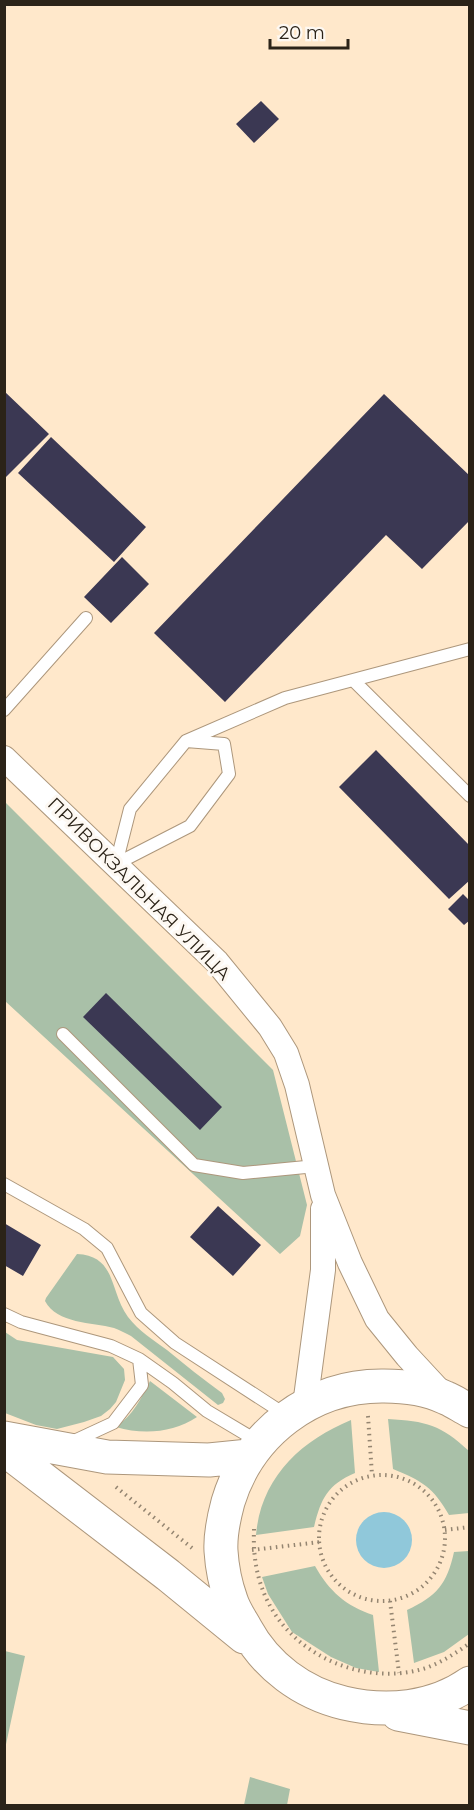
<svg xmlns="http://www.w3.org/2000/svg" width="474" height="1810" viewBox="0 0 474 1810" font-family="Montserrat,sans-serif">
<style>
.green{fill:#a9c0a8}
.water{fill:#90c8da}
.building{fill:#3b3853}
.lines{fill:none;stroke-linecap:round;stroke-linejoin:round}
.service-casing{stroke:#ad977c;stroke-width:14}
.minor-casing{stroke:#ad977c;stroke-width:26}
.primary-casing{stroke:#ad977c;stroke-width:35}
.path{stroke:#948571;stroke-width:4;stroke-dasharray:1.5 4.5;stroke-linecap:butt}
.service{stroke:#fff;stroke-width:12}
.minor{stroke:#fff;stroke-width:24}
.primary{stroke:#fff;stroke-width:33}
.labels{text-anchor:middle;dominant-baseline:central;stroke-width:6;stroke-linejoin:round;paint-order:stroke}
.street-label{font-size:18px;fill:#2b2318;stroke:#fdf8f2}
</style>
<rect width="100%" height="100%" fill="#ffe8cb"/>
<path class="green" d="M4 801 273 1070 307 1205 300 1236 280 1254 5 1001Z
M77 1254C117 1256 109 1291 128 1317 139 1331 153 1340 167 1350 185 1365 203 1379 222 1393L225 1399 223 1403 218 1405 131 1336C125 1333 120 1330 114 1328 92 1322 57 1324 45 1301L46 1298Z
M5 1332 17 1340 113 1357 124 1369 125 1380 116 1402 110 1409 101 1416 84 1422 57 1429 36 1425 5 1413Z
M150 1381 197 1417C173 1433 143 1435 116 1427 133 1415 141 1399 150 1381Z
M388 1419C426 1421 441 1425 469 1451V1513L449 1515C433 1487 422 1481 393 1469Z
M351 1420 355 1473C327 1485 321 1499 314 1527L256 1535C261 1478 300 1441 351 1420Z
M469 1551V1634L444 1652 414 1663 407 1610C437 1596 447 1584 454 1552Z
M315 1566C329 1591 346 1606 373 1615L379 1672 356 1668 331 1657 292 1632 268 1594 262 1577Z
M5 1651 25 1656 5 1749 4 1651Z
M250 1777 290 1789 287 1805H244Z"/>
<path class="water" d="M356 1540a28 28 0 1 1 56 0a28 28 0 1 1-56 0Z"/>
<path class="building" d="M261 101 279 119 254 143 236 124Z
M4 391 49 434 4 479Z
M384 394 470 476V520L422 569 386 535 225 702 154 633Z
M51 437 146 527 114 562 18 473Z
M122 557 149 584 111 623 84 597Z
M376 750 470 846V880L449 899 339 787Z
M463 894 470 901V920L464 925 448 909Z
M106 993 222 1107 200 1130 83 1017Z
M218 1206 261 1245 233 1276 190 1237Z
M4 1223 41 1245 23 1276 4 1265Z"/>
<g class="lines">
<g class="service-casing">
<path id="service" d="M353 680 470 796
M4 710 86 618
M186 741 224 744 229 774 190 826 116 864 130 809 186 741 285 698 470 649
M63 1034 194 1165 243 1173 316 1166
M4 1184 84 1229 107 1248 141 1313 175 1343 286 1415
M4 1314 21 1322 111 1346 139 1359 173 1383 207 1411 259 1442
M72 1442 113 1423 142 1385 139 1359"/>
</g>
<g class="minor-casing">
<path id="minor" d="M4 758 217 962 270 1027 286 1053 297 1085 323 1195 350 1263 377 1319 407 1356 445 1397
M305 1405 323 1270V1209"/>
</g>
<g class="primary-casing">
<path id="primary" d="M470 1411C462 1407 454 1401 446 1398 427 1389 404 1386 384 1386 311 1385 249 1433 228 1502 224 1517 220 1535 221 1551 222 1567 226 1586 231 1600 234 1610 241 1620 246 1629 266 1666 302 1693 344 1703 386 1713 433 1709 470 1683
M4 1438 107 1457 209 1460 249 1456
M4 1449 168 1575 244 1637
M398 1714 470 1728"/>
</g>
<path class="path" d="M368 1416 372 1475
M319 1538a63 63 0 1 1 126 0a63 63 0 1 1-126 0Z
M116 1487 192 1548
M254 1529C253 1554 256 1577 267 1600 294 1657 366 1687 426 1668 442 1662 456 1653 470 1643
M445 1530 470 1527
M252 1550 320 1542
M390 1601 399 1673"/>
<use href="#service" class="service"/>
<use href="#minor" class="minor"/>
<use href="#primary" class="primary"/>
</g>
<g class="labels">
<g class="street-label">
<text transform="translate(139 889) rotate(45)">ПРИВОКЗАЛЬНАЯ УЛИЦА</text>
</g>
</g>
<rect width="474" height="1810" fill="none" stroke="#2b2318" stroke-width="12"/>
<path d="M270 39v9h78v-9" fill="none" stroke="#2b2318" stroke-width="3"/>
<text x="279" y="39" font-size="18" fill="#2b2318" stroke="#fdf8f2" stroke-width="4.5" paint-order="stroke">20 m</text>
</svg>
